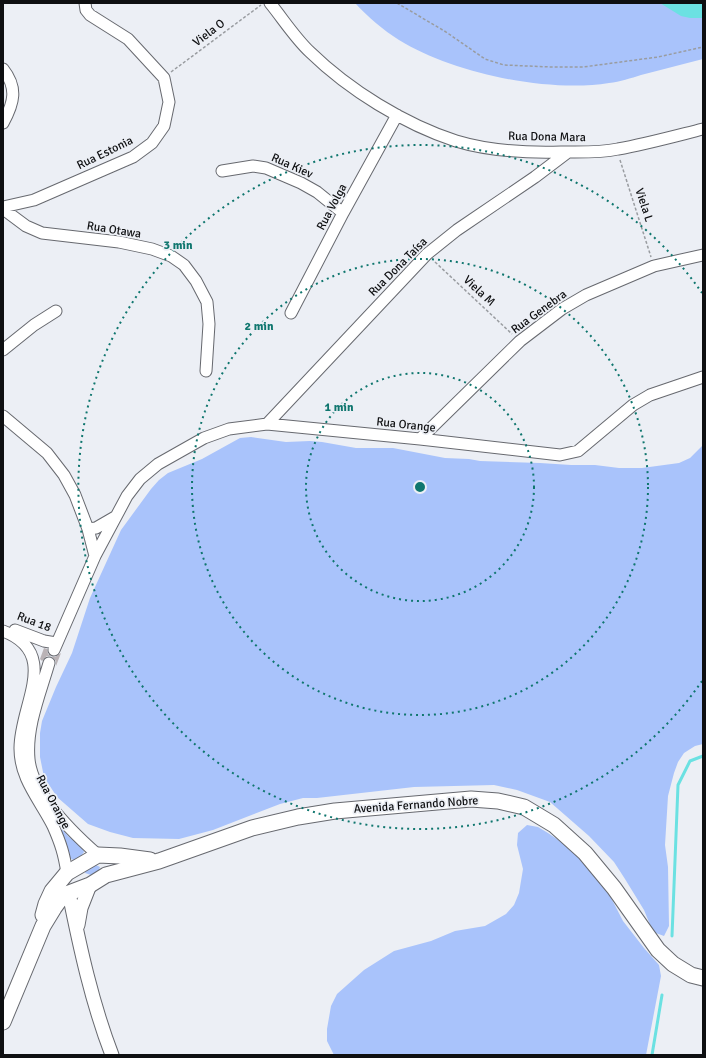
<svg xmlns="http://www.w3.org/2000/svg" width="706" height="1058" viewBox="0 0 706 1058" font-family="Signika,sans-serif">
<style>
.green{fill:#a9c3fb}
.water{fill:#6be1e2}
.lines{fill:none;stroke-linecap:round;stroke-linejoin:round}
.stream{stroke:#6be1e2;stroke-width:3}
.building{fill:#bab3b6}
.minor-casing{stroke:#67696f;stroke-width:13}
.tertiary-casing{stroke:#67696f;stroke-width:15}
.secondary-casing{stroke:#67696f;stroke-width:17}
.path{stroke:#999ca0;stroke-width:1.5;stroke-dasharray:3 2;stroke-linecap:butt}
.minor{stroke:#fff;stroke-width:11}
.tertiary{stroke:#fff;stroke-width:13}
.secondary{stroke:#fff;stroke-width:15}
.ring{fill:none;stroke:#0f766e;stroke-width:2;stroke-dasharray:2 4}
.labels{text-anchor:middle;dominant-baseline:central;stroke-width:3.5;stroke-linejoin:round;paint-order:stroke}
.street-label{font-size:12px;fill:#0e0f11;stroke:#eceff5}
.centre{fill:#0f766e;stroke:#eceff5;stroke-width:2}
.ring-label{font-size:12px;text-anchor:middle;font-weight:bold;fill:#0f766e;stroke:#eceff5;stroke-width:3.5;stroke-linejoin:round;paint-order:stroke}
</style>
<rect width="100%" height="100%" fill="#eceff5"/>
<path class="green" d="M355 3H703V59C682 64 662 70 641 75 631 78 620 82 609 83 548 93 452 73 399 40 383 30 368 17 355 3Z
M251 437 286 442 310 441 322 442 356 448H393L445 458 469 459 480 461 540 463 571 465H595L619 468H642L679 463 690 458 703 445V744L695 746 684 753 678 762 674 773 668 796 665 845 668 867 669 926 664 936 653 932 644 910 625 879 614 862 589 836 550 802 517 790 494 785 414 787 317 798H303L280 804 213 830 179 839 133 838 110 832 88 824 57 797 44 777 40 757V733L42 721 56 687 72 653 90 598 121 530 151 489 159 480 168 473 202 459 240 438Z
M54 820 68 836 82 847 84 852 77 861 73 860 69 857Z
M527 825 538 827 548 833 567 846 584 862 598 881 607 890 623 921 644 948 659 965 661 976 646 1055H334L327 1041V1029L331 1006 337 994 364 970 394 951 431 941 455 931 485 926 506 914 514 905 519 893 523 869 517 845 518 833Z
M94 864 100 867 98 872 91 875 85 873 86 870Z"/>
<path class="water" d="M660 3H703V18H690L681 16Z"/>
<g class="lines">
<path class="stream" d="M672 936 678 785 690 761 703 756
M652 1055 662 995"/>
</g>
<path class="building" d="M44 648 47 649 48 654 52 657H55L61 653 56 666V661L51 656H47L42 661 40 659Z"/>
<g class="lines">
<g class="minor-casing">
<path id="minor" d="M270 3C283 19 295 38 310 52 349 90 404 124 456 141 489 151 526 153 561 152 579 152 599 153 618 149 646 144 675 136 703 129
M3 69C18 88 14 103 3 123
M222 171 253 166 266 168 301 183 317 192 343 213
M3 207 34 200 133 157 152 143 164 126 169 102 164 78 128 39 90 15 86 10 85 3
M3 209 26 226 42 233 119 242 152 249 171 256 184 265 196 281 207 302 209 324 206 371
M291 313 343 213 397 115
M3 350 34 325 56 311
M3 416 47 453 64 475 75 495 88 529 95 556 54 650
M267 424 427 254 457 230 535 177 568 152
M420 439 520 341 562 309 586 295 654 266 703 255
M88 529 96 528 115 517
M95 556 127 496 140 479 158 464 204 438 229 429 267 424 420 439 560 455 578 451 633 405 650 395 703 377
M15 630 44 641 56 643
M3 631C62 653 19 706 20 749 20 779 40 800 53 826 61 844 64 854 67 873
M49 663C40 694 26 727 29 759 32 794 73 833 98 855"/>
</g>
<g class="tertiary-casing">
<path id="tertiary" d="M69 893C80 948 92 1003 112 1055
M78 925 81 908 90 885"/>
</g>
<g class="secondary-casing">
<path id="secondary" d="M43 915 46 904 52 891 67 873 98 855 120 856 150 860
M3 1022 43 926 54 908 59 901 69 893 90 885 106 875 159 861 252 828 298 817 335 811 471 799 498 801 524 807 554 825 585 853 614 888 658 950 673 964 691 975 703 978"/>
</g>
<path class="path" d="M397 3 446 32 485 59 504 65 551 67H583L658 57 703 47
M171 72 261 5
M620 160 651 257
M435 262 512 334"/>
<use href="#minor" class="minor"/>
<use href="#tertiary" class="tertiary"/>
<use href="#secondary" class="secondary"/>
</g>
<g class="ring">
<circle cx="420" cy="487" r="114"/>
<circle cx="420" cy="487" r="228"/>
<path d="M702 681A342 342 0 1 1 702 293"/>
</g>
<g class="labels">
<g class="street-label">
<text transform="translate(209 33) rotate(-37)">Viela O</text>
<text transform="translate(547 137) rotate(1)">Rua Dona Mara</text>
<text transform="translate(105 153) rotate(-26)">Rua Estonia</text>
<text transform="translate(292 166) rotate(24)">Rua Kiev</text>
<text transform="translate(644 205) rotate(72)">Viela L</text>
<text transform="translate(332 207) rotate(-62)">Rua Volga</text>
<text transform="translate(114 230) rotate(9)">Rua Otawa</text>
<text transform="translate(398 267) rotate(-45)">Rua Dona Taísa</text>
<text transform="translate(479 291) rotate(43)">Viela M</text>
<text transform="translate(539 312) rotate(-36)">Rua Genebra</text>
<text transform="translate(406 425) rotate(6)">Rua Orange</text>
<text transform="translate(34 622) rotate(21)">Rua 18</text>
<text transform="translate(53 802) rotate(62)">Rua Orange</text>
<text transform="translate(416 805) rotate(-4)">Avenida Fernando Nobre</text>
</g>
</g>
<circle cx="420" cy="487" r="6" class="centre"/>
<g class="ring-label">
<text x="178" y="249">3 min</text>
<text x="259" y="330">2 min</text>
<text x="339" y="411">1 min</text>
</g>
<rect width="706" height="1058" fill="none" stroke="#0e0f11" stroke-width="8"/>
</svg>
